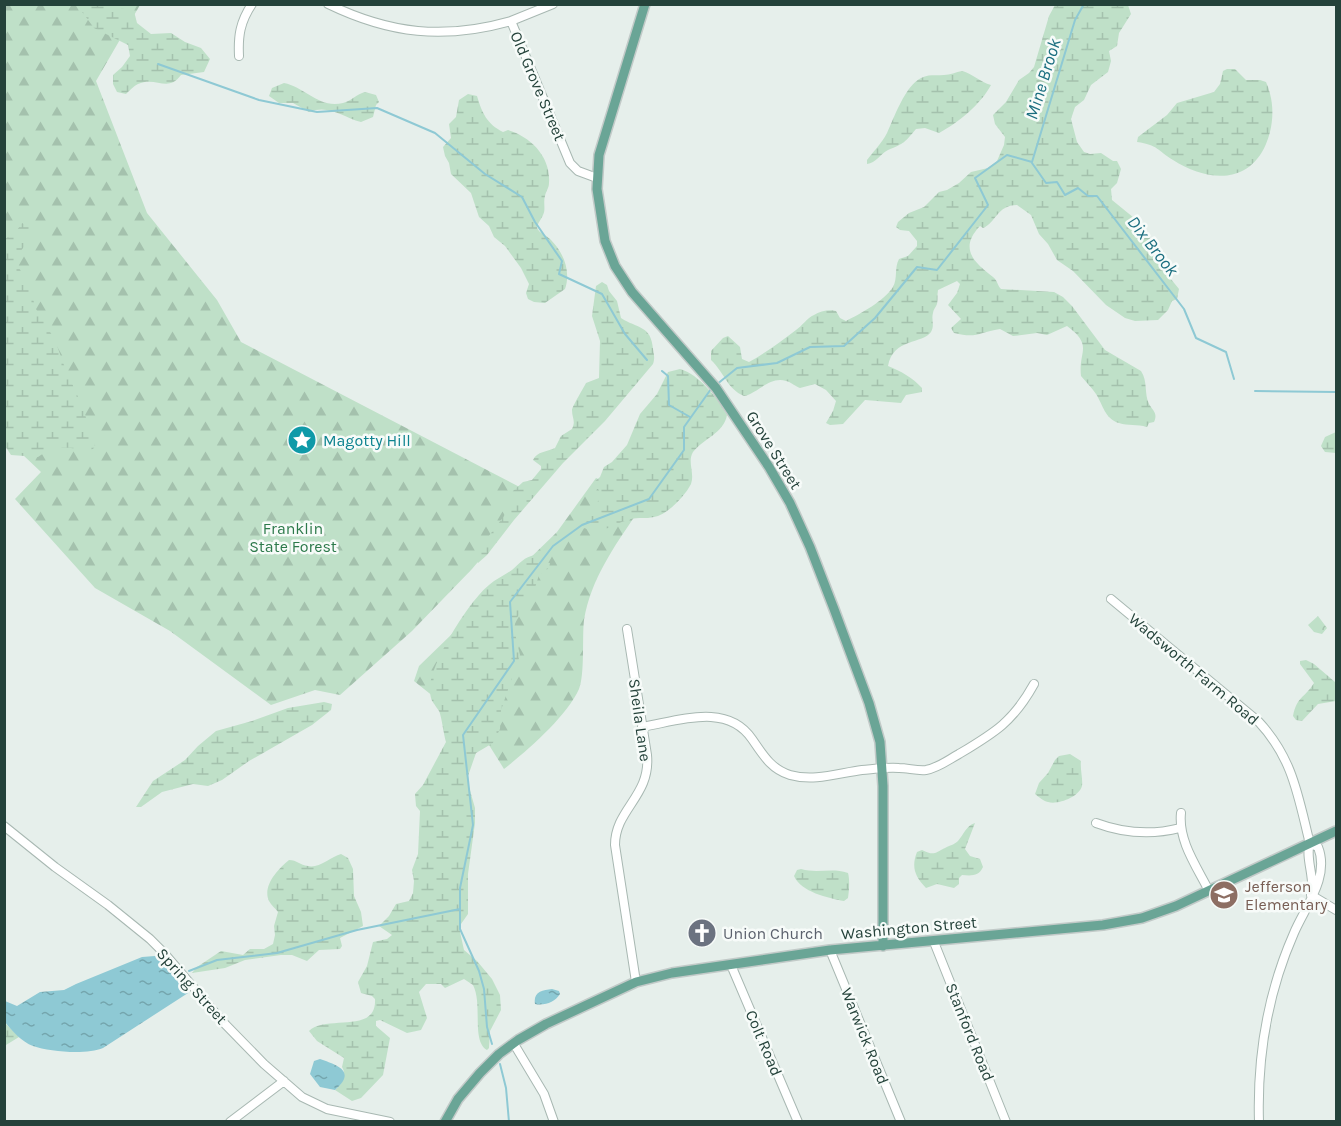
<svg xmlns="http://www.w3.org/2000/svg" width="1341" height="1126" viewBox="0 0 1341 1126" font-family="Karla,sans-serif">
<style>
.forest{fill:url(#forest-firs)}
.wetland{fill:url(#wetland-marsh)}
.park{fill:url(#park-crowns)}
.water{fill:url(#water-ripples)}
.lines{fill:none;stroke-linecap:round;stroke-linejoin:round}
.stream{stroke:#8ec9d4;stroke-width:2}
.minor-casing{stroke:#a8b8b2;stroke-width:10}
.major-casing{stroke:#c2cac8;stroke-width:12}
.minor{stroke:#fff;stroke-width:8}
.major{stroke:#6aa596;stroke-width:9}
.labels{text-anchor:middle;dominant-baseline:central;stroke-width:5;stroke-linejoin:round;paint-order:stroke}
.street-label{font-size:16px;fill:#24423a;stroke:#f7fbf9}
.culture-label{font-size:16px;fill:#0d838f;stroke:#f7fbf9;text-anchor:start}
.park-label{font-size:16px;fill:#2d7a4b;stroke:#f7fbf9}
.education-label{font-size:16px;fill:#785e54;stroke:#f7fbf9;text-anchor:start}
.worship-label{font-size:16px;fill:#5b616d;stroke:#f7fbf9;text-anchor:start}
.water-label{font-size:18px;font-style:italic;fill:#1c6f80;stroke:#f7fbf9}
</style>
<defs>
<pattern id="forest-firs" width="22" height="20" patternUnits="userSpaceOnUse" patternTransform="scale(1.5)"><rect width="22" height="20" fill="#bfe0c8"/><path d="M5 1l3.5 6h-7zM16 11l3.5 6h-7z" fill="#a4c1ad"/></pattern>
<pattern id="wetland-marsh" width="20" height="14" patternUnits="userSpaceOnUse" patternTransform="scale(1.5)"><rect width="20" height="14" fill="#bfe0c8"/><path d="M1 5h8M5 5V1M11 12h8M15 12V8" fill="none" stroke="#a4c1ad"/></pattern>
<pattern id="park-crowns" width="20" height="18" patternUnits="userSpaceOnUse" patternTransform="scale(1.5)"><rect width="20" height="18" fill="#bfe0c8"/><path d="M2 6a3 3 0 1 1 6 0M12 15a3 3 0 1 1 6 0" fill="none" stroke="#a4c1ad"/></pattern>
<pattern id="water-ripples" width="26" height="14" patternUnits="userSpaceOnUse" patternTransform="scale(1.5)"><rect width="26" height="14" fill="#8ec9d4"/><path d="M2 4q2-2 4 0t4 0M15 11q2-2 4 0t4 0" fill="none" stroke="#74a5ad"/></pattern>
</defs>
<rect width="100%" height="100%" fill="#e6efeb"/>
<path class="forest" d="M4 5H140L96 81 147 213 217 300 241 342 533 494 541 487 472 569 412 631 340 695 315 690 271 705 170 631 95 588 15 499 41 472 5 438Z
M596 478 631 495 637 513C614 547 591 579 584 620 582 637 585 674 579 689 567 716 527 751 504 769L484 737 414 681 419 666 557 532Z"/>
<path class="wetland" d="M77 5H106L134 11 137 23 151 34 171 33 185 42 201 48 210 59 204 72 181 75C168 93 156 76 138 84 134 86 130 90 126 94L117 92 113 84V75L122 67 130 56 128 45 94 28Z
M1055 5H1128L1131 14 1119 33 1117 46 1109 51 1111 61 1108 72 1091 85 1084 100 1075 107 1071 119 1077 142 1084 152 1090 154 1101 153 1113 161H1117L1121 169 1117 183 1111 189 1112 200 1139 222 1154 244 1162 268 1179 289 1177 299 1172 301 1168 310 1158 320 1135 321 1125 318 1106 305 1073 271 1057 260 1048 244 1039 234 1031 215 1017 205C997 205 996 223 983 228L980 226C958 249 975 263 993 277 998 281 997 285 1001 289L1054 292 1063 297 1072 306 1105 350 1141 371C1148 381 1144 394 1149 404 1153 411 1158 413 1154 422L1149 423 1147 427C1137 424 1128 426 1119 423 1105 419 1103 405 1096 394 1092 388 1086 382 1081 376 1078 351 1094 346 1067 326L1047 335 1037 333 1013 336 1000 329C979 332 977 339 954 333L951 328 961 319 948 305 957 293 960 284 957 281 938 290C937 295 938 300 937 304 936 307 933 310 933 313 931 320 935 325 931 332 923 344 893 338 888 366 901 371 913 378 922 388V392L906 395 901 403 865 400 843 424 830 425 826 423 833 411 836 401 826 390 815 384 800 388C795 386 791 382 786 381 770 376 758 393 744 396 727 389 724 372 711 360V351L723 338 728 336 740 347 742 359 749 362C766 353 781 341 796 330 802 326 807 318 814 315 820 311 830 309 836 311L840 318 846 321C860 314 884 301 893 287 898 278 894 268 899 259L908 256 917 246V241L909 231 900 230 896 227 898 222 909 213 924 207 939 192 947 190 959 183 971 172 988 168 997 161 1004 145 1005 137 995 124 993 115 1006 102 1019 80 1029 73 1034 67 1049 16Z
M1227 69H1235L1246 80H1260L1266 82C1275 102 1274 125 1266 144 1248 186 1206 181 1173 160 1157 150 1158 145 1137 142L1138 137 1167 115 1177 103 1214 92 1220 84 1223 71Z
M962 71C973 74 980 82 991 85 981 104 958 123 939 133L925 128 916 129C904 143 905 143 888 150 880 154 876 163 867 164V160C873 152 882 143 887 133 894 118 905 86 921 78 929 74 935 76 944 75 950 75 956 72 962 71Z
M284 83C305 87 319 109 343 103 351 101 357 94 365 92L376 95 379 102 376 105 373 117 361 122C342 117 329 104 309 112L293 103H279L269 96 272 88Z
M468 94 477 96C482 113 487 124 503 132L508 130C531 137 551 157 549 183 549 188 546 191 545 196 543 202 546 210 543 215 541 220 538 222 537 228 540 234 546 235 551 240 564 253 571 272 565 289L545 303 534 302 528 299 526 293 529 284 521 268 505 246 494 237 489 226 479 217 471 193 451 174 449 163 445 156 443 147 451 138 449 124 456 117 459 100Z
M22 223 31 228C31 252 0 254 31 282L32 296 36 309 55 340 65 368 84 410 90 434 95 444 94 448 91 450C83 446 79 449 71 448 57 447 49 449 38 457L11 455 5 446V239L15 233Z
M602 282 607 285 609 291 617 301 621 318C638 329 651 325 653 349 654 355 655 358 653 364L605 421 563 463 514 520 487 555 478 563 475 558 476 553 504 516 513 491 523 482 532 480 541 469V466L533 460C537 451 547 452 555 448L561 436 572 429C576 421 572 418 572 410 572 407 584 387 586 383L599 378 600 341 592 316 596 286Z
M680 369C699 374 718 399 727 415 724 433 703 439 693 452 687 462 695 473 691 484 685 496 667 515 654 517 646 519 638 517 631 519 606 526 606 536 578 526 579 511 596 509 602 495L598 489H592L594 482 600 477 604 467 612 462 627 445 640 414 657 394 668 372Z
M1336 432V453L1325 452 1321 446 1325 437Z
M535 555 539 561 550 563 549 568 539 575 533 594 516 619 514 629 520 655 501 710 500 729 493 743 476 753 468 776 469 787 475 808V823L468 874V914L461 924 460 932 464 950 477 961 492 979 500 995 501 1010 490 1031 489 1048 487 1050C471 1041 483 1004 473 985L464 979 445 988 441 984H426L419 992 427 1018 421 1030 407 1033 380 1020 376 1021V1026L390 1038 383 1075 361 1098 352 1101 335 1090C342 1084 347 1075 342 1067L344 1058 317 1041 309 1031C326 1014 377 1035 375 999L372 996 361 993 358 982 367 966 373 942 387 939 392 935 379 926 389 916 396 904 409 901 413 893 414 881 412 870 418 854 420 811 416 806 415 794 423 785 446 742C444 735 441 714 439 711 432 700 430 701 430 687 432 661 469 601 489 585 496 579 505 575 512 570 520 563 524 557 535 555Z
M1306 660 1314 664 1335 682 1336 701 1318 704 1302 721 1296 720 1293 716C1297 696 1304 699 1314 683L1300 664V661Z
M324 702 332 704 331 710 312 725 249 761 222 780 208 786 193 784 162 792 141 807H136L153 781 185 760 198 746 216 731 252 721 288 708Z
M1070 754 1081 761C1080 769 1083 779 1082 786 1079 797 1058 805 1048 802 1043 801 1039 797 1035 794L1039 783 1048 773 1055 760 1059 756Z
M975 823 965 849 970 856 980 859 983 867C979 876 972 876 962 875L959 878V884L954 888 937 884 926 888C915 877 911 867 917 852L922 850C934 856 935 853 945 848 950 845 954 845 958 841 964 834 966 826 975 823Z
M341 854 348 858 353 869 354 896 361 912 363 926 340 938 342 946 340 949 319 950 307 961 292 955H281L245 960 225 968 192 973 197 967 221 951 243 955 250 949H264L273 944 275 935 274 926 278 912C276 909 271 905 269 901 262 886 278 869 289 860 297 860 300 865 308 866 318 869 331 857 341 854Z
M801 869C819 874 831 867 848 873 850 880 849 891 848 898L844 901C828 898 801 892 794 876L797 870Z
M4 1022 19 1037 6 1045 5 1044Z"/>
<path class="park" d="M1318 616 1327 628 1322 634 1314 632 1308 625Z"/>
<path class="water" d="M155 956 167 965 186 985 189 988 188 993 103 1048C87 1055 50 1052 33 1046 22 1042 12 1031 5 1022V1001L17 1006 40 992 64 990 76 984 142 957Z
M552 989 559 991 560 994C555 1002 545 1006 535 1004 533 992 542 990 552 989Z
M320 1059C337 1065 357 1071 335 1090L320 1087 310 1074 314 1061Z"/>
<g class="lines">
<path class="stream" d="M158 64 259 100 317 112 377 108 435 133 485 174 522 197 535 222 562 261 559 274 602 294 625 334 647 360
M1032 162 1075 20 1084 4
M1032 163 1046 183 1057 182 1065 195 1078 188 1088 196H1097L1184 309 1196 338 1226 352 1234 379
M662 371 668 376 669 405 690 417
M716 385 737 368 777 363 810 347 844 346 875 318 917 267 937 270 988 205 975 178 1007 155 1032 162
M1255 391 1336 392
M189 971 217 960 277 953 357 930 460 909
M492 1044 487 1027 484 989 479 971 460 929V888L473 825 463 735 514 661 510 602 553 546 582 525 649 499 684 450V427L711 389
M500 1064 506 1088 509 1122"/>
<g class="minor-casing">
<path id="minor" d="M328 4C390 34 444 40 511 21
M553 4 511 21 570 163 578 171 597 178
M239 56C238 36 240 22 252 4
M1111 599 1258 721C1293 758 1298 796 1310 844
M627 629 647 755C651 796 615 809 615 845L636 982
M642 727C678 721 727 702 752 739 763 755 771 769 790 775 814 782 839 773 862 770 874 769 887 767 899 768 908 768 917 771 926 770 938 768 948 760 959 754 994 733 1013 722 1034 684
M1181 813C1178 841 1197 867 1209 891
M1096 823C1123 833 1153 835 1180 828
M4 826 55 867 108 905 150 939 164 953 223 1022 264 1064 302 1097 327 1109 390 1122
M1310 844C1305 856 1314 875 1312 892
M1311 895 1336 910
M934 942 1006 1122
M830 950 901 1122
M731 965 798 1122
M514 1044 544 1094 554 1122
M230 1122 284 1081
M1259 1122C1257 1057 1268 992 1294 933 1305 907 1330 877 1318 847L1310 844"/>
</g>
<g class="major-casing">
<path id="major" d="M645 4 599 155 597 189 605 241 615 266 632 292 716 388 769 467 790 503 810 547 834 609 869 703 880 742 883 786V946
M445 1122 458 1099 480 1073 499 1054 518 1040 546 1024 636 982 672 973 830 950 1103 925 1142 918 1176 906 1336 831"/>
</g>
<use href="#minor" class="minor"/>
<use href="#major" class="major"/>
</g>
<defs>
<g id="sight-disc" transform="scale(1.5)"><circle r="9.5" fill="#0f9aa8" stroke="#f7fbf9"/><path d="M0-6L1.8-2.2L6-1.7L2.9 1.2L3.7 5.4L0 3.3L-3.7 5.4L-2.9 1.2L-6-1.7L-1.8-2.2Z" fill="#fff"/></g>
<g id="school-disc" transform="scale(1.5)"><circle r="9.5" fill="#8d6e63" stroke="#f7fbf9"/><path d="M0-5L7-2L0 1L-7-2ZM-4 1L0 2.5L4 1V4Q0 6-4 4Z" fill="#fff"/></g>
<g id="church-disc" transform="scale(1.5)"><circle r="9.5" fill="#6b7280" stroke="#f7fbf9"/><path d="M-1.2-6h2.4v3.5h3.3v2.4h-3.3V6h-2.4V-.1h-3.3v-2.4h3.3Z" fill="#fff"/></g>
</defs>
<g fill-rule="evenodd">
<use href="#sight-disc" x="302" y="440"/>
<use href="#school-disc" x="1224" y="895"/>
<use href="#church-disc" x="702" y="933"/>
</g>
<g class="labels">
<g class="street-label">
<text transform="translate(538 86) rotate(67)">Old Grove Street</text>
<text transform="translate(774 450) rotate(58)">Grove Street</text>
<text transform="translate(1194 669) rotate(40)">Wadsworth Farm Road</text>
<text transform="translate(640 720) rotate(82)">Sheila Lane</text>
<text transform="translate(909 928) rotate(-5)">Washington Street</text>
<text transform="translate(192 986) rotate(48)">Spring Street</text>
<text transform="translate(970 1032) rotate(68)">Stanford Road</text>
<text transform="translate(865 1036) rotate(68)">Warwick Road</text>
<text transform="translate(764 1043) rotate(67)">Colt Road</text>
</g>
<g class="culture-label">
<text x="323" y="440">Magotty Hill</text>
</g>
<g class="park-label">
<text x="293" y="528">Franklin<tspan x="293" dy="18">State Forest</tspan></text>
</g>
<g class="education-label">
<text x="1245" y="886">Jefferson<tspan x="1245" dy="18">Elementary</tspan></text>
</g>
<g class="worship-label">
<text x="723" y="933">Union Church</text>
</g>
<g class="water-label">
<text transform="translate(1043 79) rotate(-73)">Mine Brook</text>
<text transform="translate(1153 246) rotate(52)">Dix Brook</text>
</g>
</g>
<rect width="1341" height="1126" fill="none" stroke="#24423a" stroke-width="12"/>
</svg>
